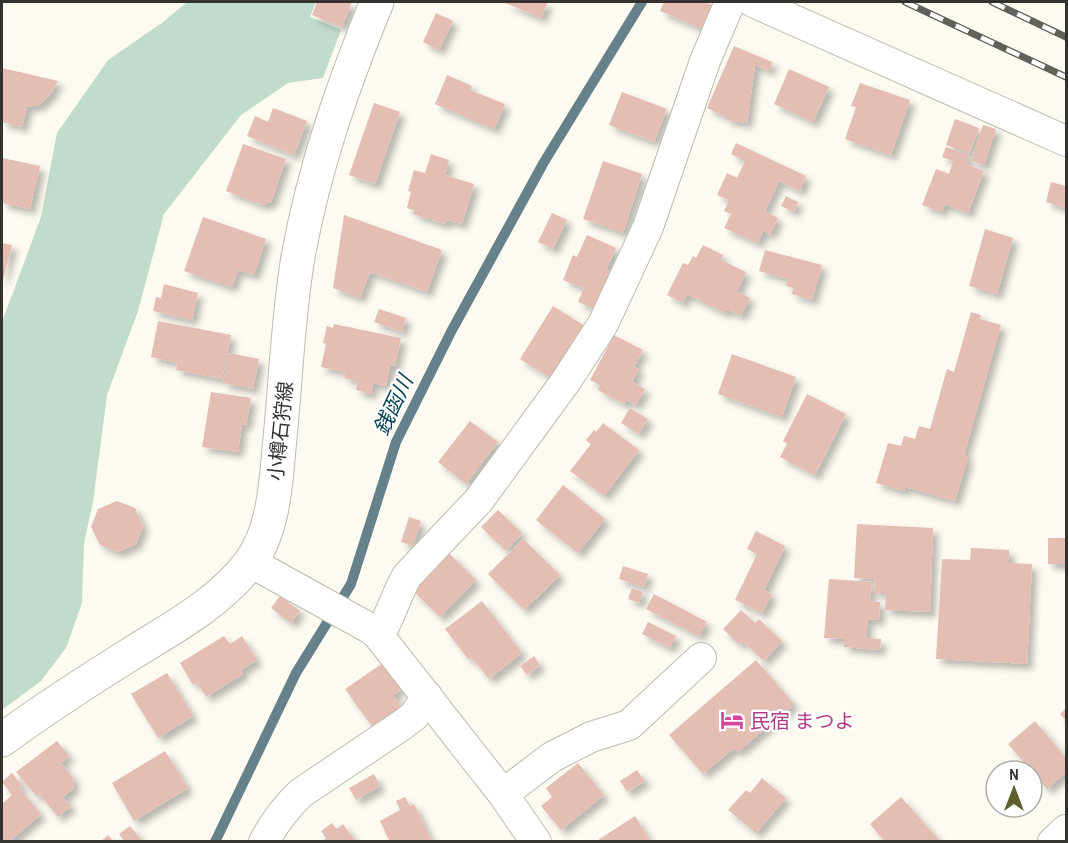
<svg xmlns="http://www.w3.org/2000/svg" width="1068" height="843" viewBox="0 0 1068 843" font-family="'Archivo Narrow','Noto Sans JP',sans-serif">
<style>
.green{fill:#c1dccc}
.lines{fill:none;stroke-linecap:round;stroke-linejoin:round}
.stream{stroke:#66818a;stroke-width:10}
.building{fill:#e4bdb3;filter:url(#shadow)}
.street-casing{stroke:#bebbb3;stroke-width:32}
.secondary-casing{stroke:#bebbb3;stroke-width:35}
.street{stroke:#fff;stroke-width:30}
.secondary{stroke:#fff;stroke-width:33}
.rail-casing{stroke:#61605b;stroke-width:7}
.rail{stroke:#fff;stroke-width:4.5;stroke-dasharray:14;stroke-linecap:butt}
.labels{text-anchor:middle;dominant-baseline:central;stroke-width:4.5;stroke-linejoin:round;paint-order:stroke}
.street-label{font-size:20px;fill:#343330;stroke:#fff}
.hotel-label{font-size:20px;fill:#b23c85;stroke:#fff;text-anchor:start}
.water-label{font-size:21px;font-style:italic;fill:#044150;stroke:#fff}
</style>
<defs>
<filter id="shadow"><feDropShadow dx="5.5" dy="5.5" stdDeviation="3" flood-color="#0004"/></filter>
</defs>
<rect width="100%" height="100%" fill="#fdfaf1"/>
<path class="green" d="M187 2H316L310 17 341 30 323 78 288 83 241 115 164 214 138 311 107 395 93 502 84 543 82 603 66 648 41 681 2 710V322L41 217 57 133 108 60 163 22Z"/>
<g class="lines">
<path class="stream" d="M215 842 296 673 351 584 396 442 452 330 544 162 642 2"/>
</g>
<path class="building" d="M317 2H352L342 27 312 15Z
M503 2H548L541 18Z
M664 2H705L715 6 705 30 660 11Z
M436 13 453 21 439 50 423 42Z
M734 46 772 62 769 71 755 65 747 123 727 120V117L707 108Z
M2 68 58 81 50 95 39 105 27 107 22 127 2 122Z
M789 69 829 87 813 122 774 104Z
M447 75 472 86 470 90 505 104 494 129 435 104Z
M860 83 910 100 891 155 845 139 856 107 851 106Z
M622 92 667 109 654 142 609 125Z
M374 103 400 112 375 184 349 175Z
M273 108 307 121 294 155 247 136 255 116 268 122Z
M955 119 979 128 970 153 946 145Z
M983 125 996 129 984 165 971 161Z
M736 143 806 176 800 191 779 181 765 211 778 218 770 235 763 231 758 243 724 228 731 214 724 211 729 200 717 195 727 173 737 178 745 161 731 154Z
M243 144 286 159 271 202 263 205 226 191Z
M946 147 969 155 966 164 984 171 968 213 945 204 942 212 922 205 936 169 949 174 953 161 942 157Z
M431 154 449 160 445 175 474 184 462 224 446 220 445 224 413 214 414 210 407 208 411 192 408 191 414 170 425 173Z
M2 158 40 166 30 209 2 203Z
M603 161 642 174 623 233 583 219Z
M1051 182 1066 186V208L1046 202Z
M786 196 798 202 794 212 781 206Z
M552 213 567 220 553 249 538 242Z
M344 215 442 250 427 292 370 272 360 298 333 288Z
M203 217 266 239 254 275 238 270 232 287 184 271Z
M985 229 1013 238 997 294 969 286Z
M587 235 616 248 606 270 613 273 596 310 578 302 584 288 563 280 573 255 577 257Z
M2 243 12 245 2 284Z
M703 245 723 255 721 260 746 272 737 291 750 298 741 316 727 309 725 313 687 294 683 303 667 295 683 263 688 265 693 256 696 258Z
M765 250 822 265 812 300 792 294 794 288 786 286 788 279 759 271Z
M164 284 198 293 192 320 153 311 156 297 161 298Z
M553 306 585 326 552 379 520 359Z
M379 309 406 318 402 332 374 322Z
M971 312 981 315 980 319 1001 325 964 455 968 457 955 501 905 487 904 491 876 483 888 443 901 446 904 436 915 439 919 426 930 429 947 369 954 372Z
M158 321 231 335 222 379 176 370 177 363 151 357Z
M334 324 401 338 395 366 390 365 386 386 373 383 371 394 356 390 358 381 344 378 345 372 321 367 326 344 323 343 327 326 333 328Z
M614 335 643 350 634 367 639 369 632 382 645 389 636 405 626 400 624 404 598 390 600 385 590 380Z
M229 353 259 359 253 389 223 383Z
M732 354 796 377 782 417 718 394Z
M211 392 251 398 246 425 242 424 238 452 202 447Z
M807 394 846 414 815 475 780 457 787 444 783 441Z
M630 408 648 419 639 434 621 423Z
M470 421 498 442 466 484 438 462Z
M603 423 639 450 604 496 570 471 591 444 586 440 594 430 596 432Z
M563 485 605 519 578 553 536 520Z
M117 501 135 508 143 526 136 544 118 552 100 545 91 527 98 509Z
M498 510 522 533 506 551 481 527Z
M409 517 421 521 413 546 401 542Z
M857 524 933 528 930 612 885 610 886 593H874L875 579 854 578Z
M756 531 785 546 764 590 772 594 762 613 735 600 757 554 747 549Z
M1048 538H1066V564H1048Z
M523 539 560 575 524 610 488 574Z
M971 548 1009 550V563L1032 564 1027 664 936 659 942 559 970 560Z
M449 553 476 580 440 617 412 590Z
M623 566 648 574 644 587 619 579Z
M829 579 872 582 870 601 880 602 879 620 868 619 866 638 881 639 880 650 844 647V639L824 638Z
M632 588 643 592 639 603 628 599Z
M654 594 707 622 699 636 646 609Z
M280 596 300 611 291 623 271 608Z
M482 601 522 653 489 679 472 658 469 660 445 629Z
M741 610 755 623 759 619 782 641 764 661 742 641 739 645 723 629Z
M648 622 676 636 670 648 642 634Z
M224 636 230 644 242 636 257 660 241 670 243 674 206 697 197 682 193 685 180 663Z
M534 656 540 665 527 675 520 666Z
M756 660 794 704 738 752 734 748 703 774 669 735Z
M383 663 401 690 393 695 402 708 373 728 345 689Z
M167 673 193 716 158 738 131 694Z
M1066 708V720L1060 714Z
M1035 721 1066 758V772L1047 789 1008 744Z
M57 741 69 756 61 763 73 778 74 788 63 797 71 806 58 817 39 794 37 797 16 772Z
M165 751 188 788 134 821 112 783Z
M578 763 604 795 561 830 541 806 552 797 546 788Z
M637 770 645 781 627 792 620 781Z
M12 773 22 786 19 788 41 814 9 842H2V804L12 795 2 782Z
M374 774 380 786 356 800 349 788Z
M762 778 786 798 756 833 728 810 746 790 750 793Z
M405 797 410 806 414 804 432 842H390L380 821 400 810 396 801Z
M901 797 941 842H885L870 824Z
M635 816 651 842H595Z
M332 823 337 829 343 824 356 842H321L326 838 321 831Z
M130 826 143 842H125L119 834Z
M108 835 114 842H100Z"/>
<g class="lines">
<g class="street-casing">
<path id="street" d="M753 2 1066 141
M250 562 371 629 379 636 503 794 536 842
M379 636C390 617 396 595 407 576L479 500 566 381 603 324 648 227 705 61 730 2
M503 794 552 757 591 737 629 725 701 658
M264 842C274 823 286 807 301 793L402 725 414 716 427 696
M1053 842 1066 830"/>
</g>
<g class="secondary-casing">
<path id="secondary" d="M2 740C44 709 89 680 134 652 174 627 219 603 249 564 275 530 276 479 280 438 286 378 288 316 298 257 314 168 343 85 377 2"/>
</g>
<use href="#street" class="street"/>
<use href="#secondary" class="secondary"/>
<g class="rail-casing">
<path id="rail" d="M905 2 1066 77
M992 2 1066 37"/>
</g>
<use href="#rail" class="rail"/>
</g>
<defs>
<g id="hotel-bare" transform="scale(1.8)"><path d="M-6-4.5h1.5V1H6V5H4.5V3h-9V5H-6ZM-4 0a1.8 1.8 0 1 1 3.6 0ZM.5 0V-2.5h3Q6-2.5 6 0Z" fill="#d1479c" stroke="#fff" stroke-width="2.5" paint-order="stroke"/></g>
</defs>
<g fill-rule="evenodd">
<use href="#hotel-bare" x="732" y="720"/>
</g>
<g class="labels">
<g class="street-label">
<text transform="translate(280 431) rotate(-84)">小樽石狩線</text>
</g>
<g class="hotel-label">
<text x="750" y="720">民宿 まつよ</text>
</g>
<g class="water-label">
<text transform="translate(393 405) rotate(-65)">銭函川</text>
</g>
</g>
<rect width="1068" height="843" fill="none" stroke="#343330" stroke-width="6"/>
<g transform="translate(1014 789)"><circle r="28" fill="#ffffff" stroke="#aeadac" stroke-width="1.5"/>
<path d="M0-4.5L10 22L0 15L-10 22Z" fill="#5e5f2c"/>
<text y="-9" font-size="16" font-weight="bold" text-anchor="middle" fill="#343330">N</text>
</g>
</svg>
